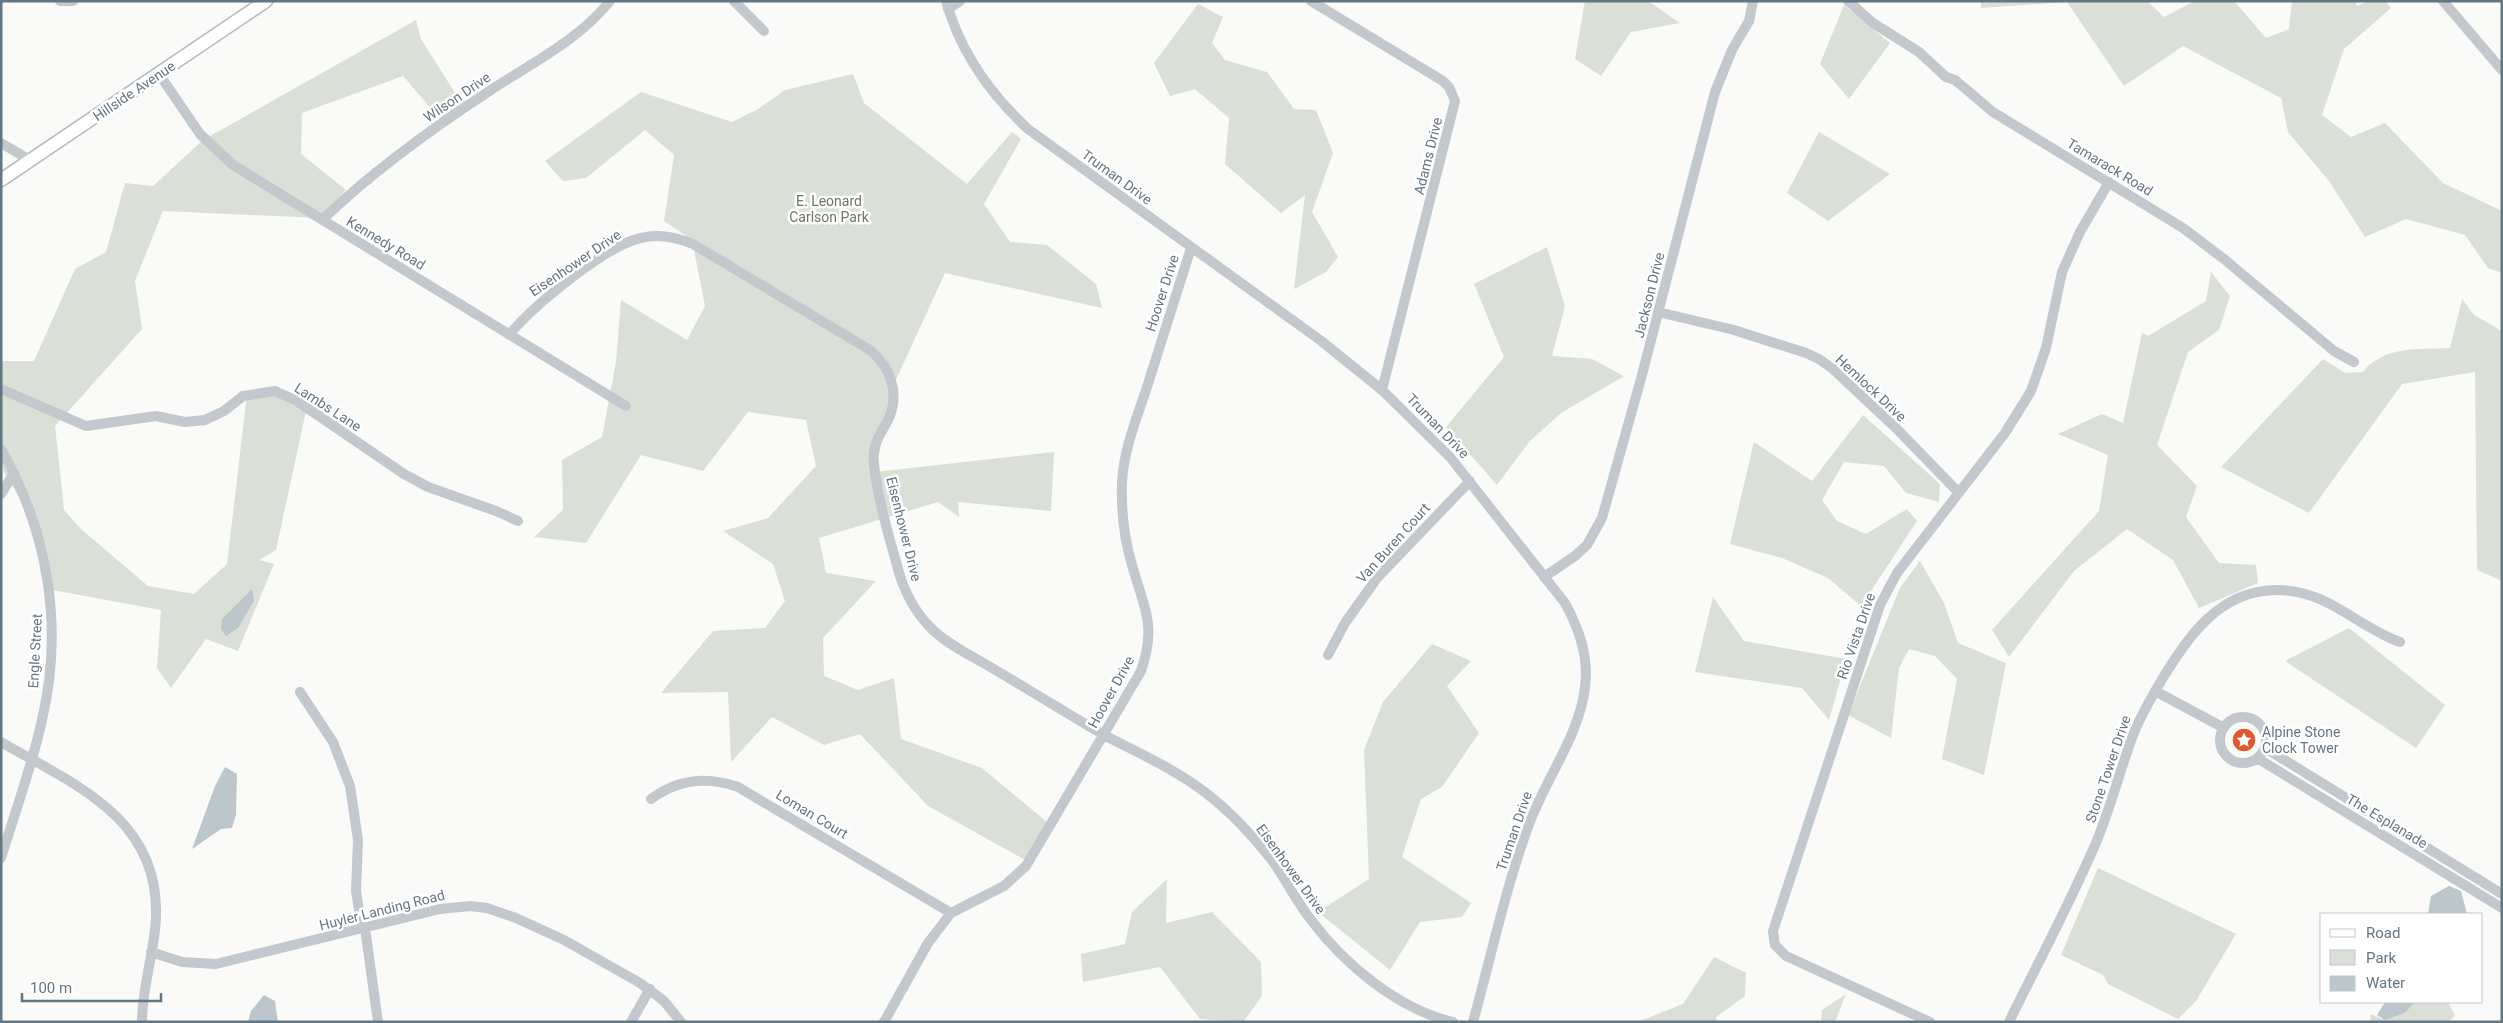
<svg xmlns="http://www.w3.org/2000/svg" width="2503" height="1023" viewBox="0 0 2503 1023" font-family="Roboto,sans-serif">
<style>
.green{fill:#dadfd7}
.water{fill:#bbc7cb}
.lines{fill:none;stroke-linecap:round;stroke-linejoin:round}
.major-casing{stroke:#b5babe;stroke-width:15}
.minor{stroke:#c3c8cc;stroke-width:10}
.major{stroke:#fff;stroke-width:12}
.labels{text-anchor:middle;dominant-baseline:central;stroke-width:5;stroke-linejoin:round;paint-order:stroke}
.street-label{font-size:14px;fill:#657683;stroke:#fff}
.park-label{font-size:14px;fill:#687a64;stroke:#fff}
.poi-label{font-size:14px;fill:#657683;stroke:#fff;text-anchor:start}
</style>
<rect width="100%" height="100%" fill="#fafaf8"/>
<path class="green" d="M1585 1H1648L1680 23 1631 32 1601 76 1575 59Z
M1981 1H2147L2164 17 2195 1H2234L2266 38 2289 29 2292 1H2355L2357 6 2369 1H2385L2391 8 2344 49 2322 115 2351 137 2385 123 2443 183 2502 211V273L2488 268 2465 235 2406 219 2365 237 2329 181 2288 132 2281 98 2183 46 2124 86 2067 2 1981 8Z
M1198 4 1223 17 1212 43 1225 60 1267 72 1294 109 1316 110 1333 153 1312 212 1338 257 1326 272 1294 289 1305 195 1281 213 1225 164 1229 118 1195 89 1170 96 1154 63Z
M1844 5 1890 43 1849 99 1820 64Z
M416 20 421 39 462 104 440 119 403 76 302 113 301 154 346 190 319 218 163 211 135 281 142 329 55 426 64 510 81 529 148 586 194 594 227 564 247 394 277 391 306 411 276 550 259 560 274 564 238 651 206 639 171 688 157 668 161 610 47 589 25 507 1 467V361H34L75 269 106 252 125 183 153 186 203 140Z
M853 74 864 103 967 184 1012 132 1021 139 984 204 1010 242 1047 245 1096 284 1102 308 945 273 894 384 875 472 1054 452 1051 511 958 502 959 517 938 502 819 538 826 573 876 581 823 638 824 676 858 690 894 678 901 739 982 768 1048 823 1027 861 928 806 860 734 824 745 772 717 731 762 728 692 661 693 713 631 765 628 785 601 773 564 723 531 768 518 816 466 806 420 748 412 703 471 641 455 586 543 534 537 563 510 562 460 602 437 616 362 621 300 687 340 705 306 692 240 664 221 674 155 645 130 586 178 563 181 545 161 641 92 732 122 758 109 785 90Z
M1819 132 1890 174 1828 221 1787 193Z
M1547 247 1565 306 1552 356 1592 359 1624 376 1561 413 1529 442 1497 485 1446 427 1504 357 1474 284Z
M2211 272 2230 296 2219 330 2188 352 2157 445 2197 486 2186 517 2219 563 2256 565 2258 583 2199 608 2173 560 2127 529 2074 571 2009 657 1992 630 2099 511 2108 455 2058 434 2102 414 2123 423 2142 333 2148 336 2206 301Z
M2462 299 2474 315 2502 331V581L2477 570 2475 372 2402 384 2309 513 2221 467 2323 359 2345 373 2363 372C2384 345 2419 350 2450 348Z
M1863 415 1940 484 1939 502 1906 493 1884 466 1844 462 1822 500 1837 521 1866 534 1907 509 1917 521 1861 606 1828 578 1782 558 1730 544 1754 442 1812 481Z
M1920 561 1944 603 1958 643 2006 663 1984 775 1942 759 1957 679 1935 656 1909 649 1899 668 1891 738 1848 715 1900 588Z
M1713 597 1744 641 1846 659 1829 720 1802 688 1695 672Z
M2349 628 2445 705 2416 748 2285 661Z
M1432 644 1471 661 1447 686 1479 733 1442 787 1421 799 1402 857 1471 903 1462 917 1420 922 1390 970 1318 912 1369 879 1364 750 1383 702Z
M2098 868 2236 934 2196 1001 2178 1019 2108 984 2103 975 2061 955Z
M1167 879 1166 923 1212 912 1261 962 1262 996 1243 1022 1200 1019 1160 967 1083 982 1081 954 1125 944 1132 912Z
M1714 957 1746 973 1745 996 1716 1017 1717 1022 1640 1021 1683 1004Z
M1846 994 1835 1022H1821L1822 1010Z
M2415 1002H2448L2455 1015 2449 1022H2370L2371 1014 2385 1020 2405 1013Z"/>
<path class="water" d="M252 589 254 601 238 628 226 636 221 629 222 619Z
M225 767 237 774 236 815 232 828 221 829 192 849 215 786Z
M2449 886 2461 891 2467 914H2428L2431 896Z
M264 995 275 1001 278 1022H248L251 1011Z
M2385 1002H2415L2405 1013 2385 1020 2377 1015Z"/>
<g class="lines">
<g class="major-casing">
<path id="major" d="M1 180 266 1"/>
</g>
<path class="minor" d="M60 1H73
M734 1 764 31
M946 1C960 51 990 94 1028 129L1320 340 1382 390 1450 457 1565 603C1579 629 1589 656 1585 687 1580 735 1544 781 1528 827 1505 890 1491 957 1473 1022
M1311 1 1443 81 1449 87 1455 101 1382 390
M1848 1 1873 23 1919 52 1946 77 1955 80 1993 112 2183 228 2224 259 2334 351 2354 362
M2443 1 2502 70
M948 9 960 1
M159 74 200 134 233 165 626 406
M1 143 30 160
M322 220C374 170 431 129 491 90 532 63 579 40 610 1
M1658 312 1734 330 1806 353 1819 359 1833 369 1895 427 1959 493
M509 335C532 307 606 245 641 238 659 233 676 237 693 244L870 350C890 367 900 392 889 418 881 434 871 445 874 464 878 502 890 540 900 576 907 597 917 615 933 630 951 647 976 658 997 671 1033 692 1068 714 1104 735 1138 753 1175 769 1206 793 1232 813 1254 837 1274 863 1287 882 1297 902 1311 920 1345 965 1398 1009 1453 1022
M1 389 86 426 156 416 185 422 205 420 224 411 243 396 275 391 297 401 404 474 428 487 496 511 518 521
M1 449C48 532 64 626 42 720 32 766 15 812 1 858
M1 494 14 473
M1544 577 1575 556 1587 545 1602 518 1642 375 1715 92 1732 50 1749 21 1753 1
M1328 655 1345 623 1377 578 1470 481
M2155 691 2224 728
M300 692 333 742 350 786 358 840 356 891 362 929
M2220 740a23 23 0 1 1 46 0a23 23 0 1 1-46 0Z
M1 742C73 784 159 817 156 916 155 951 142 986 142 1022
M2265 748 2502 894
M2257 758 2502 908
M651 799C678 779 707 776 738 787L951 913
M365 928 378 1022
M151 952 182 962 216 964 440 909 470 906 487 908 516 918 564 940 640 983 664 1001 681 1022
M631 1022 650 989
M884 1022 928 943 951 913 1004 886 1026 866 1141 671C1157 625 1144 608 1132 565 1124 538 1121 510 1122 482 1124 449 1136 420 1146 390 1161 343 1176 295 1191 248
M1930 1022 1786 956 1775 945 1773 931 1880 605 1897 573 2005 433 2031 391 2046 348 2062 272 2080 232 2109 182
M2009 1022C2038 963 2069 905 2095 845 2110 810 2119 773 2132 738 2139 718 2150 700 2161 681 2188 637 2219 590 2277 590 2328 590 2356 626 2400 642"/>
<use href="#major" class="major"/>
</g>
<defs>
<g id="sight-disc" transform="scale(1.25)"><circle r="9.5" fill="#e4572e" stroke="#fff"/><path d="M0-6L1.8-2.2L6-1.7L2.9 1.2L3.7 5.4L0 3.3L-3.7 5.4L-2.9 1.2L-6-1.7L-1.8-2.2Z" fill="#fff"/></g>
</defs>
<g fill-rule="evenodd">
<use href="#sight-disc" x="2244" y="740"/>
</g>
<g class="labels">
<g class="street-label">
<text transform="translate(134 91) rotate(-34)">Hillside Avenue</text>
<text transform="translate(457 97) rotate(-34)">Wilson Drive</text>
<text transform="translate(1428 156) rotate(-76)">Adams Drive</text>
<text transform="translate(2110 167) rotate(31)">Tamarack Road</text>
<text transform="translate(1117 177) rotate(36)">Truman Drive</text>
<text transform="translate(386 243) rotate(31)">Kennedy Road</text>
<text transform="translate(575 263) rotate(-34)">Eisenhower Drive</text>
<text transform="translate(1162 293) rotate(-72)">Hoover Drive</text>
<text transform="translate(1649 295) rotate(-76)">Jackson Drive</text>
<text transform="translate(1871 388) rotate(43)">Hemlock Drive</text>
<text transform="translate(328 407) rotate(33)">Lambs Lane</text>
<text transform="translate(1438 426) rotate(46)">Truman Drive</text>
<text transform="translate(904 529) rotate(76)">Eisenhower Drive</text>
<text transform="translate(1393 543) rotate(-48)">Van Buren Court</text>
<text transform="translate(1856 636) rotate(-71)">Rio Vista Drive</text>
<text transform="translate(35 651) rotate(-87)">Engle Street</text>
<text transform="translate(1111 692) rotate(-61)">Hoover Drive</text>
<text transform="translate(2108 769) rotate(-71)">Stone Tower Drive</text>
<text transform="translate(812 814) rotate(31)">Loman Court</text>
<text transform="translate(2387 821) rotate(31)">The Esplanade</text>
<text transform="translate(1514 831) rotate(-71)">Truman Drive</text>
<text transform="translate(1291 869) rotate(54)">Eisenhower Drive</text>
<text transform="translate(382 910) rotate(-14)">Huyler Landing Road</text>
</g>
<g class="park-label">
<text x="829" y="201">E. Leonard<tspan x="829" dy="16">Carlson Park</tspan></text>
</g>
<g class="poi-label">
<text x="2262" y="732">Alpine Stone<tspan x="2262" dy="16">Clock Tower</tspan></text>
</g>
</g>
<rect width="2503" height="1023" fill="none" stroke="#657683" stroke-width="5"/>
<rect x="2320" y="913" width="162" height="90" fill="#ffffff" stroke="#c1c8cd"/>
<rect x="2330" y="929" width="25" height="8" fill="#ffffff" stroke="#c1c8cd"/>
<text x="2366" y="938" font-size="15" fill="#657683">Road</text>
<rect x="2330" y="950" width="25" height="15" fill="#dadfd7" stroke="#c1c8cd"/>
<text x="2366" y="963" font-size="15" fill="#657683">Park</text>
<rect x="2330" y="976" width="25" height="15" fill="#bbc7cb" stroke="#c1c8cd"/>
<text x="2366" y="988" font-size="15" fill="#657683">Water</text>
<path d="M22 993v8h139v-8" fill="none" stroke="#657683" stroke-width="2.5"/>
<text x="30" y="993" font-size="15" fill="#657683" stroke="#ffffff" stroke-width="4" paint-order="stroke">100 m</text>
</svg>
